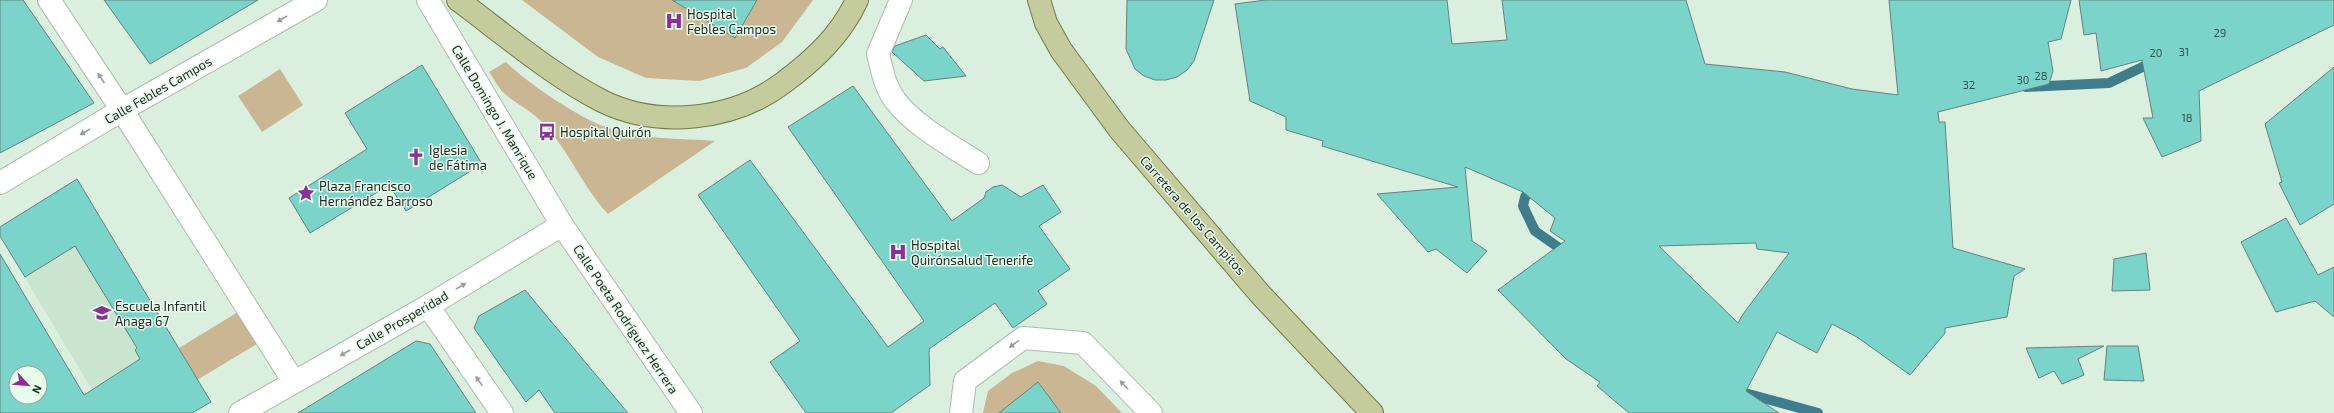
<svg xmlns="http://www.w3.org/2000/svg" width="2334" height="413" viewBox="0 0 2334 413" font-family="'Exo 2',sans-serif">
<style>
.built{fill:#c9e5cf}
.green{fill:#cab692}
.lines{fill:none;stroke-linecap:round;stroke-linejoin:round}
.stream{stroke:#407d8c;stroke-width:10}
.building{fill:#7ad4ca;stroke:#66827e;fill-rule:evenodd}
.minor-casing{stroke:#a9bead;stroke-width:24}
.major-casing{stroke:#707c47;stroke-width:24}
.minor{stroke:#fff;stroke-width:22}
.major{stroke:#c4cb9d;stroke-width:22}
.oneway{fill:#9a9e9b}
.labels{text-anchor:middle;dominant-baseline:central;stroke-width:3;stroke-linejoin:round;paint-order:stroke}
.number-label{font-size:11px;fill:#36524b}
.poi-label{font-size:13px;fill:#1f2721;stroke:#e7fceb;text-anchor:start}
.street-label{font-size:13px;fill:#1f2721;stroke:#e7fceb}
</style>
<rect width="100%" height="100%" fill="#daefde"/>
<path class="built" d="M77 179 211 402 192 413H106L0 236V227Z"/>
<path class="green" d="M522 0H672L735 38 757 0H813L782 42 746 68 699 81 646 78 598 57Z
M506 62C529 84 579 118 608 128 641 140 680 138 715 141L608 214C582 186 569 150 542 122 531 111 517 104 505 94 499 89 494 79 489 72Z
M280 69 303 105 262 132 238 96Z
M238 312 257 344 197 380 179 348Z
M1038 361 1064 366 1096 386 1122 413H983L988 391 1012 373Z"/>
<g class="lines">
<path class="stream" d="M2026 87 2109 83 2155 61
M1534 185 1525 197 1523 206 1535 231 1568 254
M1738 388 1745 393 1818 413"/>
</g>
<path class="building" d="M0 0H23L94 103 0 153Z
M104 0H258L150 64Z
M672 0H757L735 38Z
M1127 0H1214L1194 61 1187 70 1177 77 1166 80H1155L1144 76 1135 69 1126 49Z
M1266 0H1447L1452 44 1507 40 1502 0H1686L1705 64 1785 72 1852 89 1898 95 1889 0H2071L2061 39 2048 42 2053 71 2049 84 1938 112 1939 122H1945L1953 248 2025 269 2014 276 2007 317 1945 328V333L1910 375 1857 337 1832 324 1817 353 1777 332 1746 391 1779 413H1629L1597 386 1600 382 1566 359 1498 290 1565 241 1550 231 1555 218 1523 192 1465 167 1472 241 1487 251 1467 273 1436 249 1428 252 1377 194 1458 187 1322 146 1323 141 1286 130V117L1250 101 1235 4ZM1756 243 1757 249 1789 253 1743 314 1738 323 1659 246Z
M2079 0H2334V25L2199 91 2201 141 2162 157 2143 118H2153L2142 60 2101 71 2096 33 2084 35Z
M926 35 940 49 943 47 966 76 924 81 892 52 895 46Z
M422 65 482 164 406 211 389 185 310 233 289 198 367 149 345 113Z
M2334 67V204L2300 225 2279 183 2282 182 2265 124Z
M853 86 952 221 984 198 986 192 993 187 1002 185 1021 197 1043 185 1061 212 1039 226 1070 269 1038 291 1047 304 1013 328 995 303 929 349 930 385 891 413H806L770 362 800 341 698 195 750 160 888 347 924 321 788 127Z
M77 179 211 402 192 413H0V254L84 395 140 359 135 350 137 348 75 246 25 277 0 236V227ZM16 373H40V397H16Z
M2286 218 2318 275 2334 267V317L2315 301 2276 312 2241 242Z
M2146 253 2150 290 2112 291 2114 259Z
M525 290 560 332 628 413H555L539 390 526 402 474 328 479 316Z
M416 341 430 344 476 413H298Z
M2104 346 2078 359 2084 375 2062 384 2054 371 2039 378 2026 348Z
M2107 346H2138L2144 381 2104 380Z
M1038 382 1061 413H999Z"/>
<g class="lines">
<g class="minor-casing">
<path id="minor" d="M49 0 122 110 294 382
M428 0 562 225 691 413
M901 0 878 54C882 70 885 87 895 100 912 124 953 147 978 163
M0 183 122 110 316 0
M428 306 502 413
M240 413 428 306 562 225
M961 413 965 381 1023 338 1083 343 1151 413"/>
</g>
<g class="major-casing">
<path id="major" d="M458 0C505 35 550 74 602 101 659 129 734 120 783 83 814 60 841 35 857 0
M1039 0 1046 23 1061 50 1119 129 1260 294 1372 413"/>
</g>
<use href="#minor" class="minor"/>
<use href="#major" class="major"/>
</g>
<defs><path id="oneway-solid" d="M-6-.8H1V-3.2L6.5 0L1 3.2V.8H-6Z"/></defs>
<g class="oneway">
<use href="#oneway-solid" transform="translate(282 19) rotate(150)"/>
<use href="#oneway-solid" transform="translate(101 78) rotate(-124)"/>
<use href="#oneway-solid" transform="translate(85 132) rotate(149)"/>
<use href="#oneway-solid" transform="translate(461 286) rotate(-31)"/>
<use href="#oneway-solid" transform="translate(1014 344) rotate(143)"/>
<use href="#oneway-solid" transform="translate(345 353) rotate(150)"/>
<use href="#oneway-solid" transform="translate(479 381) rotate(-125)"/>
<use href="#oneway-solid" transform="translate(1124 385) rotate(-134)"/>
</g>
<defs>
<g id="hospital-bare" transform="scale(1.38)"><path d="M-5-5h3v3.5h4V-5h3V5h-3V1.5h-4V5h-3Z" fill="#8d2f99" stroke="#e7fceb" stroke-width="2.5" paint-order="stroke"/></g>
<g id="bus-bare" transform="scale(1.38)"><path d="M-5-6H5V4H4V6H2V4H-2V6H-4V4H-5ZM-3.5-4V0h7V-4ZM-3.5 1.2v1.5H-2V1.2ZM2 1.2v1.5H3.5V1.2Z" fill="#8d2f99" stroke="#e7fceb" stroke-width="2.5" paint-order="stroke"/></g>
<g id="church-bare" transform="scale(1.38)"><path d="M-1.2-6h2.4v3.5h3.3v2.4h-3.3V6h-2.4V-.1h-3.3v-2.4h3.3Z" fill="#8d2f99" stroke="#e7fceb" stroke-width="2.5" paint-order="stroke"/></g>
<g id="sight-bare" transform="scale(1.38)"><path d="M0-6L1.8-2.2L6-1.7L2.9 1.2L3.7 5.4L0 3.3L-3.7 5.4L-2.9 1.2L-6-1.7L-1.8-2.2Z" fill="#8d2f99" stroke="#e7fceb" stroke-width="2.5" paint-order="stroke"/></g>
<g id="school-bare" transform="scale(1.38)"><path d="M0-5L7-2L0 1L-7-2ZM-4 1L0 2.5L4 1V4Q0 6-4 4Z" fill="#8d2f99" stroke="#e7fceb" stroke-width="2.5" paint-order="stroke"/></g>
</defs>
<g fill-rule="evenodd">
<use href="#hospital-bare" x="674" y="21"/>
<use href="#bus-bare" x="547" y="132"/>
<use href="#church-bare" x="416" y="157"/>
<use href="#sight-bare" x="306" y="193"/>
<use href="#hospital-bare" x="898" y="252"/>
<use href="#school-bare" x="102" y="313"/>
</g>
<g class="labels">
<g class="number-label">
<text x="2220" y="32">29</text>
<text x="2184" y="51">31</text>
<text x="2156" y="52">20</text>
<text x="2041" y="75">28</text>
<text x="2023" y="79">30</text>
<text x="1969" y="84">32</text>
<text x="2187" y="117">18</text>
</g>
<g class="poi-label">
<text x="687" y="14">Hospital<tspan x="687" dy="15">Febles Campos</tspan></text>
<text x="560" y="132">Hospital Quirón</text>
<text x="429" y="150">Iglesia<tspan x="429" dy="15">de Fátima</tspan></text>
<text x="319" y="186">Plaza Francisco<tspan x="319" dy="15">Hernández Barroso</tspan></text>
<text x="911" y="245">Hospital<tspan x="911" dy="15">Quirónsalud Tenerife</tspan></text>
<text x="115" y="306">Escuela Infantil<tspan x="115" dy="15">Anaga 67</tspan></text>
</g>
<g class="street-label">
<text transform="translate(158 90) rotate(-30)">Calle Febles Campos</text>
<text transform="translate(495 112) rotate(59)">Calle Domingo J. Manrique</text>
<text transform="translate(1193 215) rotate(49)">Carretera de los Campitos</text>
<text transform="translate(626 319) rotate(56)">Calle Poeta Rodríguez Herrera</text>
<text transform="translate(402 320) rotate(-30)">Calle Prosperidad</text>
</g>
</g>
<g transform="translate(28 385) rotate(116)"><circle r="19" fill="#e7fceb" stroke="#97a79a"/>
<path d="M0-3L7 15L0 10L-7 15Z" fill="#8d2f99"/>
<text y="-6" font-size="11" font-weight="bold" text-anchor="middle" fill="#1f2721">N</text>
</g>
</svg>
